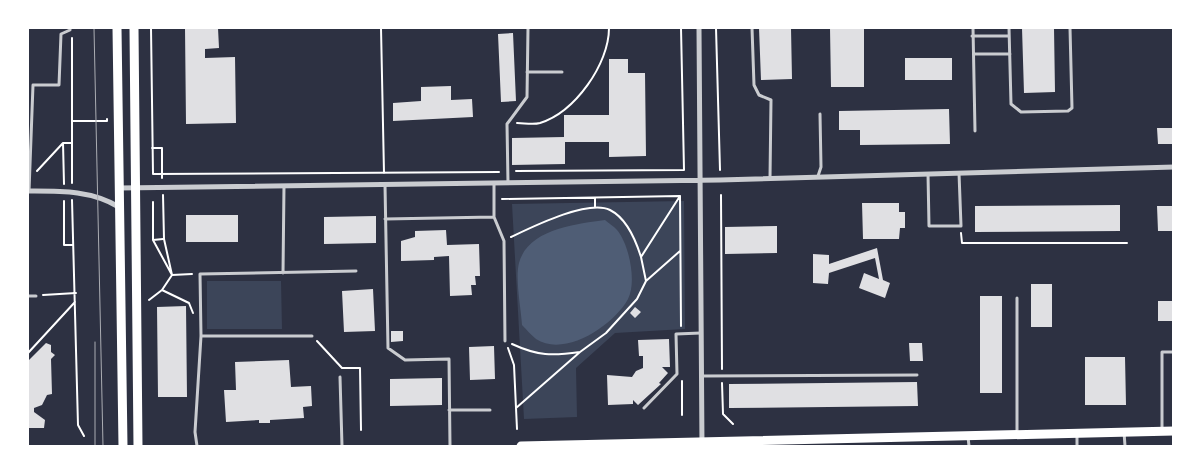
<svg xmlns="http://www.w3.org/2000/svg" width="1201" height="474" viewBox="0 0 1201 474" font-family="Manrope,sans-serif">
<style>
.green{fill:#3c4559}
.water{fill:#4f5d75}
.building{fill:#e0e0e3}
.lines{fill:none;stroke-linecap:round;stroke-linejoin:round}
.path{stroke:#fff;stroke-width:2}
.service{stroke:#caccd0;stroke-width:3}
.minor{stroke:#caccd0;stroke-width:5}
.secondary{stroke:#fff;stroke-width:9}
.tram{stroke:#abadb3;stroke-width:1}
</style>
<rect width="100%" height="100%" fill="#2d3142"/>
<path class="green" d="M684 201 685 329 615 333 576 368 577 417 524 419 512 204Z
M207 281H281L282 329H207Z"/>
<path class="water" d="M605 220C608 223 614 226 617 230 629 244 637 282 628 299 614 325 565 358 536 339 531 335 527 330 522 325 521 308 515 279 519 263 528 229 576 224 605 220Z"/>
<path class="building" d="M185 28H218L219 48 205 49V58L235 57 236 123 186 124Z
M759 28H791L792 79 761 80Z
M830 28H864V87H831Z
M1022 28H1054L1055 92 1024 93Z
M513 33 516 101 501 102 498 34Z
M905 58H952V80H905Z
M609 59H628V73H645L646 156 609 157V142H565V164L512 165V138L564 137V115H609Z
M451 86V100L472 99 473 117 393 121V103L421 101V87Z
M949 109 950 144 860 145V130H839V111Z
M1157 128H1174V144H1158Z
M862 203H899V212H905V228H900L899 239H863Z
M1120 205V231L975 232V206Z
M1157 206H1174V231H1158Z
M186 215H238V242H186Z
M376 216V243L324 244V217Z
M777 226V253L725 254V227Z
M446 230 447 245 479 244 480 276H475L476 285H471L472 295 450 296 449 256 434 257V260L401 261V241L415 237V231Z
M877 248 883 280 890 283 885 298 859 288 864 273 879 279 875 258 829 273 828 284 813 283V254L829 255V264Z
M1031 284H1052V327H1031Z
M373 289 375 331 344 332 342 291Z
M980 296H1002V393H980Z
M1158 301H1174V321H1158Z
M186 306 187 397H158L157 307Z
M635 307 641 312 635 318 630 313Z
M391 331H403V341L391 342Z
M669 339 670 367H662L668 373 659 383 661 384 638 405 633 400V404L608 405 607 375 632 377 636 371 643 368V356H639L638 340Z
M46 343 51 345V352L55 355 51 359 52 394 47 395 42 405 34 408V412L45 420 44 428H28V361Z
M909 343H922L923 361H910Z
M494 346 495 379 470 380 469 347Z
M1085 357H1125L1126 405H1085Z
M289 360 291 387 311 386 312 406 303 407 304 418 270 420V423H259V420L226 422 224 390H236L235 362Z
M442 378V405L390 406V379Z
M917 382 918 406 729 408V384Z"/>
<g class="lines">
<path class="path" d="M151 28 153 174 499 172
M381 28 384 173
M716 28 720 170
M72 38V183
M72 121H107V119
M517 123C524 123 533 125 540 123 575 112 609 64 609 28
M152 148H162V178
M37 171 63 143
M516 171 684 170 681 28
M64 184 63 143H71
M721 195 722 369
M680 196 681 326
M595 198V207
M502 199 680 196
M72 200 78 425 84 436
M64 201V245H72
M153 202V240L172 275 192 274
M961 233 962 243H1127
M511 237C532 227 588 199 610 210 626 218 636 241 641 257
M153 240 163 239
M646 281 680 251
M162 290 189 303 193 313
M43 295 76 293
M149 300 162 290 172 275 164 239 163 195
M317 341 342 368H360L361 430
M512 344C538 356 552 356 580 352
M508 348 514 365 516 408
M28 353 75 302
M682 381V415
M722 383 723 414 733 424
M517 429 516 408 580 352 606 333 637 299 646 281 641 257 680 196"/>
<path class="service" d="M752 28 754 85 759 95 771 100 770 178
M973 28 975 131
M1009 28 1011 104 1021 112 1068 111 1072 108 1070 28
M972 36H1009
M974 54H1010
M527 72H562
M928 174 929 226H961L959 173
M818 176 821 167 820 114
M494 183V217L504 241 505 341
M508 183 507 124 527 97 528 28
M385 185 388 348 405 360 449 359 450 446
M29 191 33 85H59L61 34 70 30V28
M385 219 494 217
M283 273 284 186
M28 296H36
M1017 298V432
M312 336H201L200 274 356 271
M702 376 917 375
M340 377 342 446
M644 408 677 374 676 334 701 333
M449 410H490
M1162 431V352H1174
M1124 432 1125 446
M1077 434V446
M968 437 969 446
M197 446 195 432 201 336"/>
<path class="minor" d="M699 28 702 446
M119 188 720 180 1174 167
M28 191C60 191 91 190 119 207"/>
<path class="secondary" d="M117 28 123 446
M134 28 138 446
M521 446 1174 431"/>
<path class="tram" d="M94 28 103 446
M95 342V446"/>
</g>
<rect width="1201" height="474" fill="none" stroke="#ffffff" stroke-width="58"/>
</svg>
